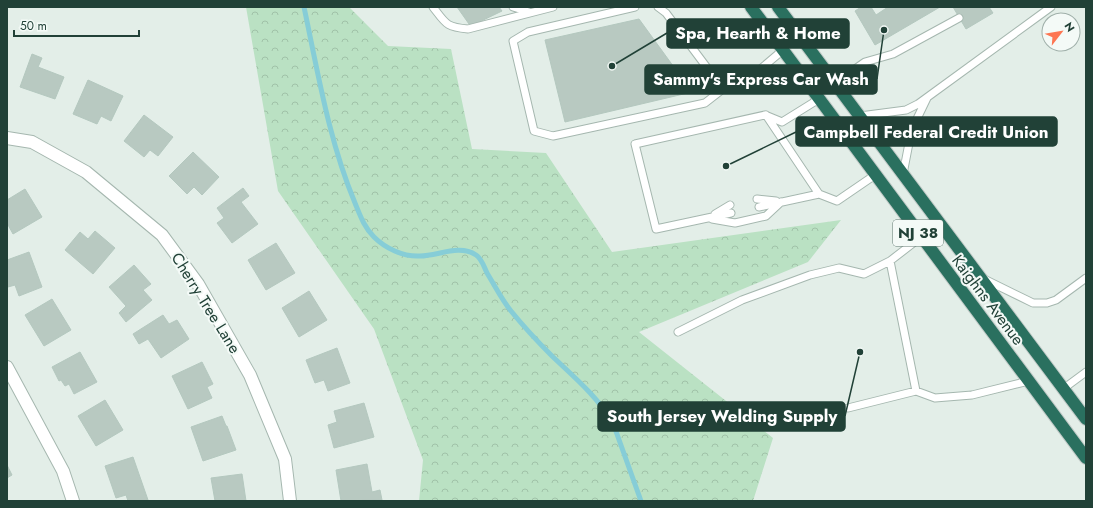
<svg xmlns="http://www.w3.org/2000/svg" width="1093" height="508" viewBox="0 0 1093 508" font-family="Jost,sans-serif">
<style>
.forest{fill:url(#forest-crowns)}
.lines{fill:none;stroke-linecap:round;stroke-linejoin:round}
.stream{stroke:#86cdd7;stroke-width:5}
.building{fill:#b8c9c1;stroke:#b4c8bf}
.lane-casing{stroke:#a5b7af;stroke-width:9}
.street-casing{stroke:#a5b7af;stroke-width:14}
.highway-casing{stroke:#c1cac7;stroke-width:14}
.lane{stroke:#fff;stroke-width:7}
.street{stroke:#fff;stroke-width:12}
.highway{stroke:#2a705f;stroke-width:12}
.labels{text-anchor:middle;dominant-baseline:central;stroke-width:4;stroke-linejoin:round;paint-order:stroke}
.shield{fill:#f4faf7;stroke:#607871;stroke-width:1}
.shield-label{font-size:15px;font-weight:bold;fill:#214137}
.street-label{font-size:16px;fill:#214137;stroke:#f4faf7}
.leader{fill:none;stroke:#214137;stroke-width:1.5}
.callout-dot{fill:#214137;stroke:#f4faf7;stroke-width:1.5}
.callout{fill:#214137;stroke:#214137;stroke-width:1.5}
.callout-label{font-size:17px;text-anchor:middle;font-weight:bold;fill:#fff}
</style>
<defs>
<pattern id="forest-crowns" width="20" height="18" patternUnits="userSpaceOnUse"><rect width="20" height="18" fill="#bae1c3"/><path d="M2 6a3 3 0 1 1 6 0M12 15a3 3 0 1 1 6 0" fill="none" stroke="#a0c2a8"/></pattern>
</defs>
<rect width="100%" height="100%" fill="#e3eee8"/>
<path class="forest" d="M246 7H349L388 46 451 49 472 149 546 153 612 252 841 220 808 262 639 332 773 438 753 501H419L423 460 374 329 278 191Z"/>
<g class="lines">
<path class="stream" d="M304 7C318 73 329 141 355 203 360 215 364 227 374 237 385 248 403 257 420 256 438 256 459 244 476 255 482 259 484 267 487 273 495 286 502 300 511 311 524 327 538 342 552 356 574 377 597 396 613 423L641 501"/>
</g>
<path class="building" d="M457 7H499L502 11 475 24H469Z
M861 7H871L876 15 888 7H940L875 45 855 11Z
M953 7H989L993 13 966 29Z
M639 19 692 92 565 122 545 40Z
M32 54 42 58 38 67 64 77 55 99 20 87Z
M88 80 123 96 111 121 101 116 97 124 73 114Z
M144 115 173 137 158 156 150 150 144 157 124 141Z
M193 152 219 177 202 195 194 187 187 194 169 176Z
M243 188 249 196 241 202 258 224 232 243 217 223 224 218 217 208Z
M25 189 42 217 13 234 7 223V200Z
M95 231 115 248 93 274 65 250 80 232 88 239Z
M276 243 295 273 266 290 248 260Z
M29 252 42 287 19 296 15 285 8 287 7 285V260Z
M134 265 151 284 143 290 152 300 126 322 119 313 126 306 109 287Z
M309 291 327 320 299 337 282 308Z
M52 299 71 330 44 346 25 315Z
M163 315 169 324 177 320 189 339 161 358 148 339 139 344 133 334Z
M337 348 350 383 328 391 324 380 315 383 306 360Z
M80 352 97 382 74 394 69 384 65 386 61 380 59 381 52 367Z
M202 362 213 384 207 387 212 398 188 409 172 376Z
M105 400 123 430 96 446 78 416Z
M364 403 374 437 334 448 328 425 337 422 334 411Z
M222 416 226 426H227L236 450 203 461 191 427Z
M133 457 148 500 144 501H128L126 495 116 498 105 466Z
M367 464 372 492 380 490 382 500 341 501 336 470Z
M7 465 12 475 7 478Z
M242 474 246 501H215L211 478Z"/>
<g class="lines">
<g class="lane-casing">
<path id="lane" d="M433 7C446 24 446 27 468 29L553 7
M513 7 529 12
M635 7 528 32 513 41 534 131 553 136 705 103 723 89 751 77 783 50
M658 7 666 13 723 89
M835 83 865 62 893 54 959 18
M766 115 819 194
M860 116 906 110 918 104 1051 7
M903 174 910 138 913 127 927 98
M757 199 776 201
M759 207 819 194 837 201 875 175
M731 213 656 229 635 144 765 115 782 122 819 99
M715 214 730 205
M712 219 735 223 766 216 781 202
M890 261 916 391
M984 279 1033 303H1047L1056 300 1086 278
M678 332 742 300 810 275 839 268 864 274 890 261 921 237
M1063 389 1086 372
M848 408 916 391 935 398 972 395 1029 381"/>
</g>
<g class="street-casing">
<path id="street" d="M7 138 32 142 86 172 162 235 198 284 250 375 285 459 290 501
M7 367 63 471 73 501"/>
</g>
<g class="highway-casing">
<path id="highway" d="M751 7 1086 458
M778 7 1086 419"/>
</g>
<use href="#lane" class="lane"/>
<use href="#street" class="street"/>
<use href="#highway" class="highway"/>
</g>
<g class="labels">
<rect class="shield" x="893" y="220" width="50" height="26" rx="3"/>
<g class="shield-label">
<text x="918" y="233">NJ 38</text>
</g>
<g class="street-label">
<text transform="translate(988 300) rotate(53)">Kaighns Avenue</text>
<text transform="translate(206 303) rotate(58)">Cherry Tree Lane</text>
</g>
</g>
<path class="leader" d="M612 66L667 33M884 30L877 79M726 166L796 132M860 352L845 416"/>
<g class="callout-dot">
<circle cx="612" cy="66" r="4"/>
<circle cx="884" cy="30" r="4"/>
<circle cx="726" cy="166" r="4"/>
<circle cx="860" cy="352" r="4"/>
</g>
<g class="callout">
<rect x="667" y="19" width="182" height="29" rx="4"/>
<rect x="645" y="65" width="232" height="29" rx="4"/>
<rect x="796" y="117" width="261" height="29" rx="4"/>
<rect x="598" y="402" width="247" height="29" rx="4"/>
</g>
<g class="callout-label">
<text x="758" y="39">Spa, Hearth &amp; Home</text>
<text x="761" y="85">Sammy's Express Car Wash</text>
<text x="926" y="138">Campbell Federal Credit Union</text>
<text x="722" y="422">South Jersey Welding Supply</text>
</g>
<rect width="1093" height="508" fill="none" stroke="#214137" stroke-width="16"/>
<g transform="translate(1061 32) rotate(59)"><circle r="19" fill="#f4faf7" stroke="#a0b0aa"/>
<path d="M0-3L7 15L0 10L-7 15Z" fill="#fd7652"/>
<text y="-6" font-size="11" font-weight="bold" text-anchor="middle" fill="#214137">N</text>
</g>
<path d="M14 30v6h125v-6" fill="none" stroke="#214137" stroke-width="2"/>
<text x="20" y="30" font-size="12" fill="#214137" stroke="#f4faf7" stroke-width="3" paint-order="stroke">50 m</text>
</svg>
